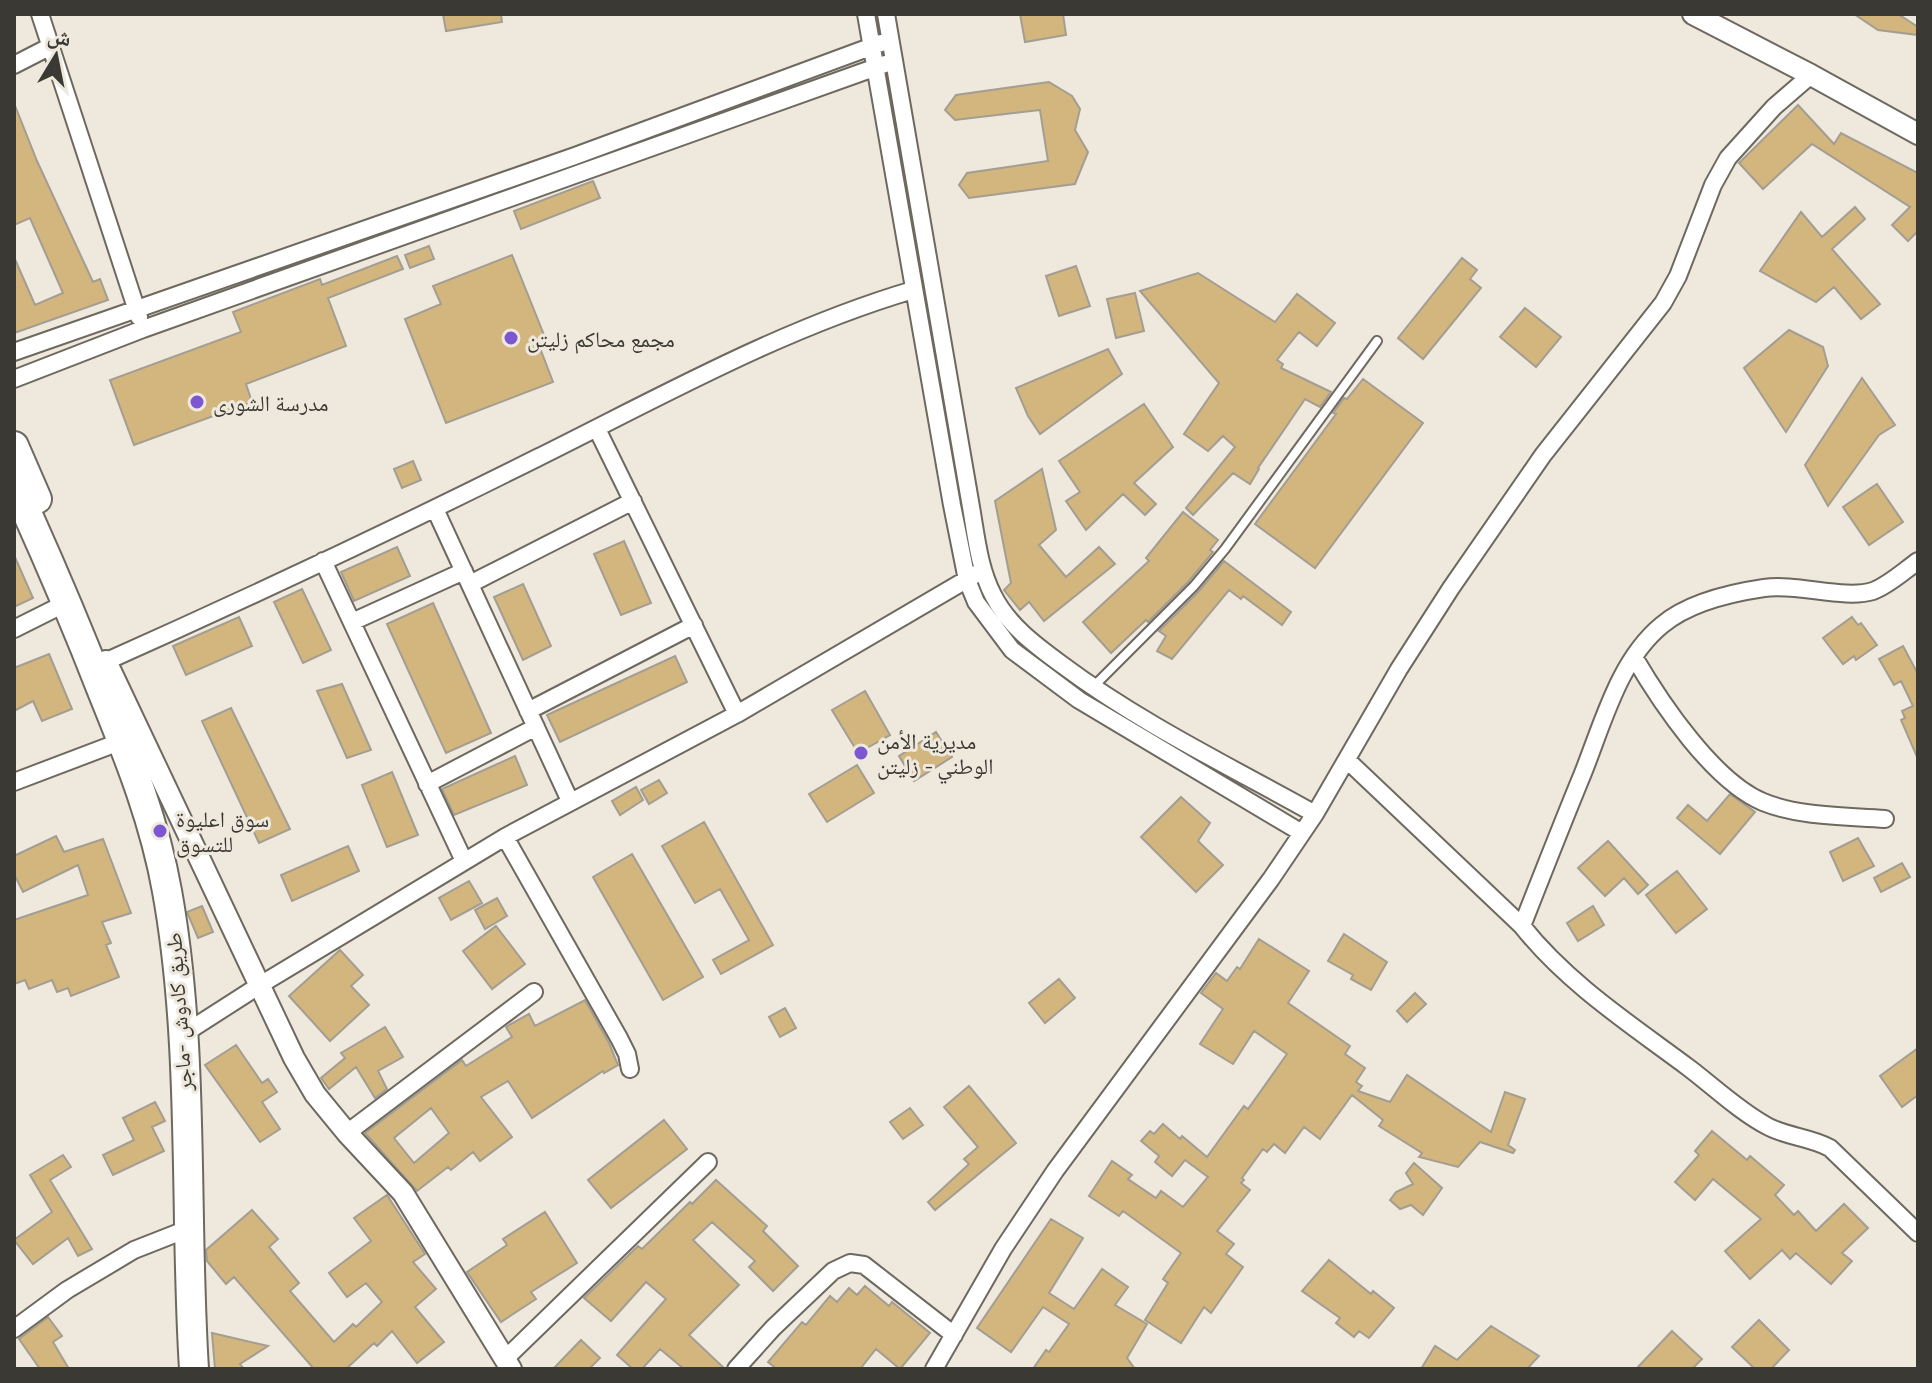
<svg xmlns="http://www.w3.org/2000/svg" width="1932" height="1383" viewBox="0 0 1932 1383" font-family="'PT Serif','Noto Naskh Arabic',serif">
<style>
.building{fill:#d3b67e;stroke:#a39d92;stroke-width:2;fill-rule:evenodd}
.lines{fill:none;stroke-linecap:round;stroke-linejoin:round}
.service-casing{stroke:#6e695f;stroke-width:12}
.minor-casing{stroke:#6e695f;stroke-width:20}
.tertiary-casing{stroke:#6e695f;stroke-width:24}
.trunk-casing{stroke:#6e695f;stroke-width:32}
.service{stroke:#fff;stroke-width:8}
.minor{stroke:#fff;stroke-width:16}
.tertiary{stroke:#fff;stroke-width:20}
.trunk{stroke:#fff;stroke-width:28}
.poi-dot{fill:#7d57d1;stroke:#eee8dd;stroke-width:3}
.labels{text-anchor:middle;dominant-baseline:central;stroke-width:6;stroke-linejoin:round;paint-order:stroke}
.poi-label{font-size:22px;fill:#3b3934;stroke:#eee8dd;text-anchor:start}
.street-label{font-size:22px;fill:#3b3934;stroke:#eee8dd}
</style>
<rect width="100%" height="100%" fill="#eee8dd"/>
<path class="building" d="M443 14H501L502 22 446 31Z
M1020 14H1063L1066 35 1025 42Z
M1854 14H1898L1918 27V35L1878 30Z
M1049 82 1072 96 1080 109 1075 130 1088 152 1075 184 969 198 959 185 967 173 1048 161 1040 110 955 120 945 110 956 95Z
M14 103 37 161 93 282 100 279 108 300 14 333V257L35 305 63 293 30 218 14 225Z
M1798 105 1834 144 1841 133 1918 173V231L1908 241 1892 225 1910 207 1812 144 1763 189 1739 163Z
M593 181 600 198 521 229 514 211Z
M1855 207 1865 219 1832 249 1880 304 1861 319 1834 287 1816 302 1760 271 1801 212 1822 237Z
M429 246 434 259 410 268 405 255Z
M512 255 548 345 540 348 553 382 446 423 405 319 441 304 433 286Z
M397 256 403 269 328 298 346 346 246 384 252 402 134 445 110 380 241 332 233 312 320 279 322 285Z
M1462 258 1477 270 1470 279 1481 288 1423 359 1398 338Z
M1076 266 1090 306 1059 316 1046 276Z
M1198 273 1275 322 1297 294 1335 323 1317 346 1299 332 1277 360 1283 364 1281 368 1331 392 1320 407 1305 399 1258 468 1259 469 1250 484 1233 473 1193 515 1186 508 1235 447 1223 436 1208 451 1184 434 1219 383 1140 291Z
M1135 293 1144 331 1116 338 1107 299Z
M1525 308 1561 337 1536 367 1500 337Z
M1789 330 1823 347 1828 366 1786 432 1744 368Z
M1108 349 1122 374 1040 434 1028 416 1016 388Z
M1862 378 1895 425 1879 435 1828 506 1805 465Z
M1363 379 1423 423 1315 568 1255 524 1336 414 1333 413 1344 398 1347 399Z
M1144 404 1173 447 1134 483 1156 504 1145 515 1123 494 1086 530 1066 501 1080 492 1059 461Z
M413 461 421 480 402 488 394 469Z
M1042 469 1056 530 1039 545 1066 577 1099 547 1115 564 1044 621 1029 602 1020 610 1004 590 1011 583 995 501Z
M1877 484 1903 522 1869 545 1843 507Z
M1183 512 1218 540 1210 550 1213 552 1189 581 1148 622 1146 620 1111 653 1083 622 1149 561 1146 558Z
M624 541 651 603 621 615 594 554Z
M397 547 410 576 354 601 341 572Z
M14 555 33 598 14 607Z
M1224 561 1291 612 1282 625 1243 596 1241 599 1229 590 1172 659 1157 651 1166 636 1159 631 1199 591Z
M523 584 551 646 523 660 494 597Z
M302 589 331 650 303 663 274 602Z
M433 603 491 733 446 753 387 624Z
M239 617 252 646 186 675 173 646Z
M1852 617 1858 625 1861 623 1877 645 1856 660 1854 656 1843 664 1823 638Z
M1903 646 1918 674V759L1901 720 1905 718 1902 711 1913 706 1901 681 1894 685 1879 659Z
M49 654 72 709 42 721 33 701 14 711V668Z
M675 656 687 682 560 742 547 715Z
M342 684 371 750 347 758 317 691Z
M865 691 890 735 858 753 832 710Z
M231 708 290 829 259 843 202 721Z
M936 732 952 757 914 781 899 756Z
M515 756 527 785 454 815 442 789Z
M857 765 874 793 827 822 809 794Z
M392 772 418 835 387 847 362 785Z
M659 780 667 793 649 804 641 790Z
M636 787 643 800 620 815 612 801Z
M1730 794 1755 812 1720 854 1677 818 1688 805 1707 821Z
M1181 797 1210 823 1198 841 1223 865 1196 892 1141 837Z
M704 822 773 945 721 974 713 960 749 940 720 889 695 903 662 846Z
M56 836 64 852 103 839 131 913 102 922 111 943 106 945 119 977 71 996 68 988 57 992 52 980 29 989 25 980 14 984V920L88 895 78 865 23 892 14 874V856Z
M1858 838 1874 866 1843 881 1830 852Z
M1608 841 1648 885 1638 894 1624 878 1605 896 1578 868Z
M348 846 359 871 292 901 281 875Z
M632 854 703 977 663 1000 593 877Z
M1902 863 1910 877 1881 892 1874 878Z
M1677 871 1707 909 1676 933 1646 895Z
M469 881 482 903 451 920 439 898Z
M497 898 507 916 485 929 475 910Z
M202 906 213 932 198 938 187 912Z
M1593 906 1604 925 1578 941 1567 923Z
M496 926 525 964 492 989 463 951Z
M1344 934 1387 962 1371 990 1351 979 1353 975 1328 961Z
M1259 939 1309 971 1288 1003 1350 1046 1345 1054 1365 1068 1356 1082 1362 1086 1358 1091 1390 1102 1407 1075 1491 1132 1505 1092 1525 1099 1508 1145 1515 1150 1513 1153 1480 1142 1458 1167 1419 1157 1422 1153 1379 1126 1383 1120 1352 1095 1320 1139 1304 1127 1285 1153 1274 1144 1267 1152 1263 1149 1242 1178 1244 1180 1241 1183 1250 1190 1217 1231 1234 1244 1226 1254 1243 1267 1211 1313 1204 1307 1181 1343 1145 1320 1168 1283 1163 1279 1181 1253 1123 1211 1119 1216 1089 1196 1112 1161 1132 1175 1128 1179 1156 1198 1161 1191 1183 1207 1208 1177 1185 1160 1172 1176 1155 1162 1159 1156 1141 1141 1150 1131 1154 1134 1163 1124 1180 1139 1182 1136 1207 1157 1244 1106 1248 1109 1287 1054 1254 1031 1233 1064 1200 1044 1223 1009 1201 993 1216 973 1227 981 1237 967 1240 969Z
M340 950 363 975 351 986 369 1005 330 1041 289 996Z
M1059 979 1075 998 1045 1023 1029 1003Z
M1415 993 1426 1004 1407 1022 1397 1011Z
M585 1000 609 1043 618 1065 604 1073 603 1071 532 1118 508 1081 481 1097 512 1137 480 1161 473 1152 451 1170 448 1167 417 1191 365 1133 462 1060 466 1066 512 1037 506 1027 509 1025 529 1014 535 1026ZM431 1108 449 1133 414 1163 394 1138Z
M785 1008 796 1028 780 1037 769 1017Z
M385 1027 403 1057 378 1071 387 1089 375 1098 356 1067 329 1089 321 1078 345 1058 341 1053Z
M236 1045 262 1083 268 1079 277 1092 262 1102 280 1129 260 1142 205 1065Z
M1918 1048V1095L1902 1107 1880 1076Z
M969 1086 1016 1143 935 1210 928 1202 969 1164 964 1159 978 1147 944 1107Z
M155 1102 165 1121 152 1127 164 1151 113 1175 103 1155 134 1140 123 1118Z
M910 1108 923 1125 903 1139 890 1122Z
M664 1120 687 1149 611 1208 588 1180Z
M1712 1131 1747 1160 1750 1156 1784 1185 1775 1195 1794 1215 1798 1211 1816 1231 1844 1204 1868 1228 1842 1253 1852 1261 1831 1284 1796 1253 1790 1259 1782 1250 1750 1279 1725 1251 1761 1219 1713 1179 1695 1200 1675 1182 1699 1155 1695 1151Z
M63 1155 71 1167 50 1180 92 1249 78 1256 68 1238 33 1264 14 1240 52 1212 30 1175Z
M1414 1163 1442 1188 1423 1215 1411 1205 1400 1209 1390 1200 1396 1192 1413 1184 1406 1173Z
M716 1180 767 1226 763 1231 798 1266 773 1291 749 1267 755 1261 712 1222 693 1240 739 1285 689 1335 725 1369H684L660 1349 642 1369H633L617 1355 666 1299 646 1282 611 1321 584 1298 638 1246 642 1249 690 1202 692 1204Z
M387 1195 425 1254 413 1262 436 1289 415 1307 444 1342 417 1363 392 1331 377 1346 374 1343 346 1369H314L234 1277 226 1284 207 1261 206 1250 252 1210 278 1239 269 1247 299 1283 290 1291 334 1342 353 1324 356 1327 382 1302 366 1283 347 1297 329 1273 371 1241 354 1218Z
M545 1212 577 1263 531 1292 536 1299 501 1322 467 1272 507 1245 503 1239Z
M1051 1219 1083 1238 1049 1293 1074 1309 1102 1269 1128 1287 1115 1305 1147 1324 1127 1358 1135 1369H1033L1046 1350 1049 1352 1069 1324 1043 1307 1011 1352 977 1328Z
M1329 1260 1371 1294 1373 1291 1394 1308 1369 1338 1359 1331 1354 1337 1336 1323 1340 1318 1302 1291Z
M865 1286 889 1306 892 1302 930 1333 900 1369 876 1349 860 1369H777L768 1362 802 1322 806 1325 830 1296 837 1302 849 1288 857 1295Z
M48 1317 62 1336 53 1342 69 1369H40L19 1339Z
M1759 1320 1789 1350 1771 1369H1755L1732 1347Z
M1491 1326 1539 1356 1527 1369H1421L1435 1346 1457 1360Z
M1672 1331 1702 1359 1692 1369H1636Z
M212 1333 268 1346 240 1364 244 1369H215Z
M581 1340 600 1358 589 1369H553Z"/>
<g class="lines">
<g class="service-casing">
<path id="service" d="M1091 689 1194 586 1225 549 1377 341"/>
</g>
<g class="minor-casing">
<path id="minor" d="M40 14 139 317
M866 14 952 505 967 580 976 602 1012 650 1079 700 1302 833
M886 14 971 507C976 536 979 568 993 595 1008 625 1035 645 1061 664 1140 723 1229 766 1315 814
M14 65 51 46
M14 352 575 156 881 43
M14 379 143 329 885 64
M597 429 737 714
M435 509 570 801
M323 561 464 861
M470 584 633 501
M352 622 464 571
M14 629 66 603
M1634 657C1661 703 1713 781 1763 802 1800 817 1846 816 1885 819
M98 665C246 599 393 530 537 458 660 397 781 329 913 290
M528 711 694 625
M1347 760 1522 926C1567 983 1630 1024 1689 1068 1714 1087 1739 1111 1767 1126 1787 1137 1810 1137 1830 1148L1918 1233
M14 782 122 741
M427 784 536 727
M505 837 619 1038 627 1054 630 1069
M1522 926C1542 875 1562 824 1583 773 1603 723 1619 660 1662 625 1688 603 1730 593 1764 588 1797 583 1844 600 1873 591 1889 585 1904 571 1918 561
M182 1035 260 985 505 837 737 714 976 574
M347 1133 534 992
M14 1329 67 1290 134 1250 190 1228
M506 1358 708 1162
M736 1369 773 1328 833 1271 850 1263 864 1265 954 1335
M934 1369 1003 1249 1055 1171 1271 879 1315 814 1399 669 1451 588 1543 455 1663 303 1678 276 1713 185 1728 158 1774 107 1811 75"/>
</g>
<g class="tertiary-casing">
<path id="tertiary" d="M1693 14 1811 75 1918 134
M106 661 294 1058 315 1094 347 1133 403 1193 511 1369"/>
</g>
<g class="trunk-casing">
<path id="trunk" d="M14 446 37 499
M14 484C46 554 76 624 104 696 130 760 155 823 167 891 195 1045 184 1213 194 1369"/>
</g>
<use href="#service" class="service"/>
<use href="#minor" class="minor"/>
<use href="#tertiary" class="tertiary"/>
<use href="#trunk" class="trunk"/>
</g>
<g class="poi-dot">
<circle cx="511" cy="338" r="8"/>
<circle cx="197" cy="402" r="8"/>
<circle cx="861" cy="753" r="8"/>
<circle cx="160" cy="831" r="8"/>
</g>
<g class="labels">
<g class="poi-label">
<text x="527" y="338">مجمع محاكم زليتن</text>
<text x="213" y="402">مدرسة الشورى</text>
<text x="877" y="740">مديرية الأمن<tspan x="877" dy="25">الوطني - زليتن</tspan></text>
<text x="176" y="818">سوق اعليوة<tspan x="176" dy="25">للتسوق</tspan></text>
</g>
<g class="street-label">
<text transform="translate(178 1012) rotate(-94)">طريق كادوش -ماجر</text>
</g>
</g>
<rect width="1932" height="1383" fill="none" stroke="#3b3934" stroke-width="32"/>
<g transform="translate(56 56) rotate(10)" stroke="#eee8dd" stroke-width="6" paint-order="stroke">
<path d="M0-6L14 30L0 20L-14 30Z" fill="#3b3934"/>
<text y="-12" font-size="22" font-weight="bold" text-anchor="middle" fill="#3b3934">ش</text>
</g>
</svg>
